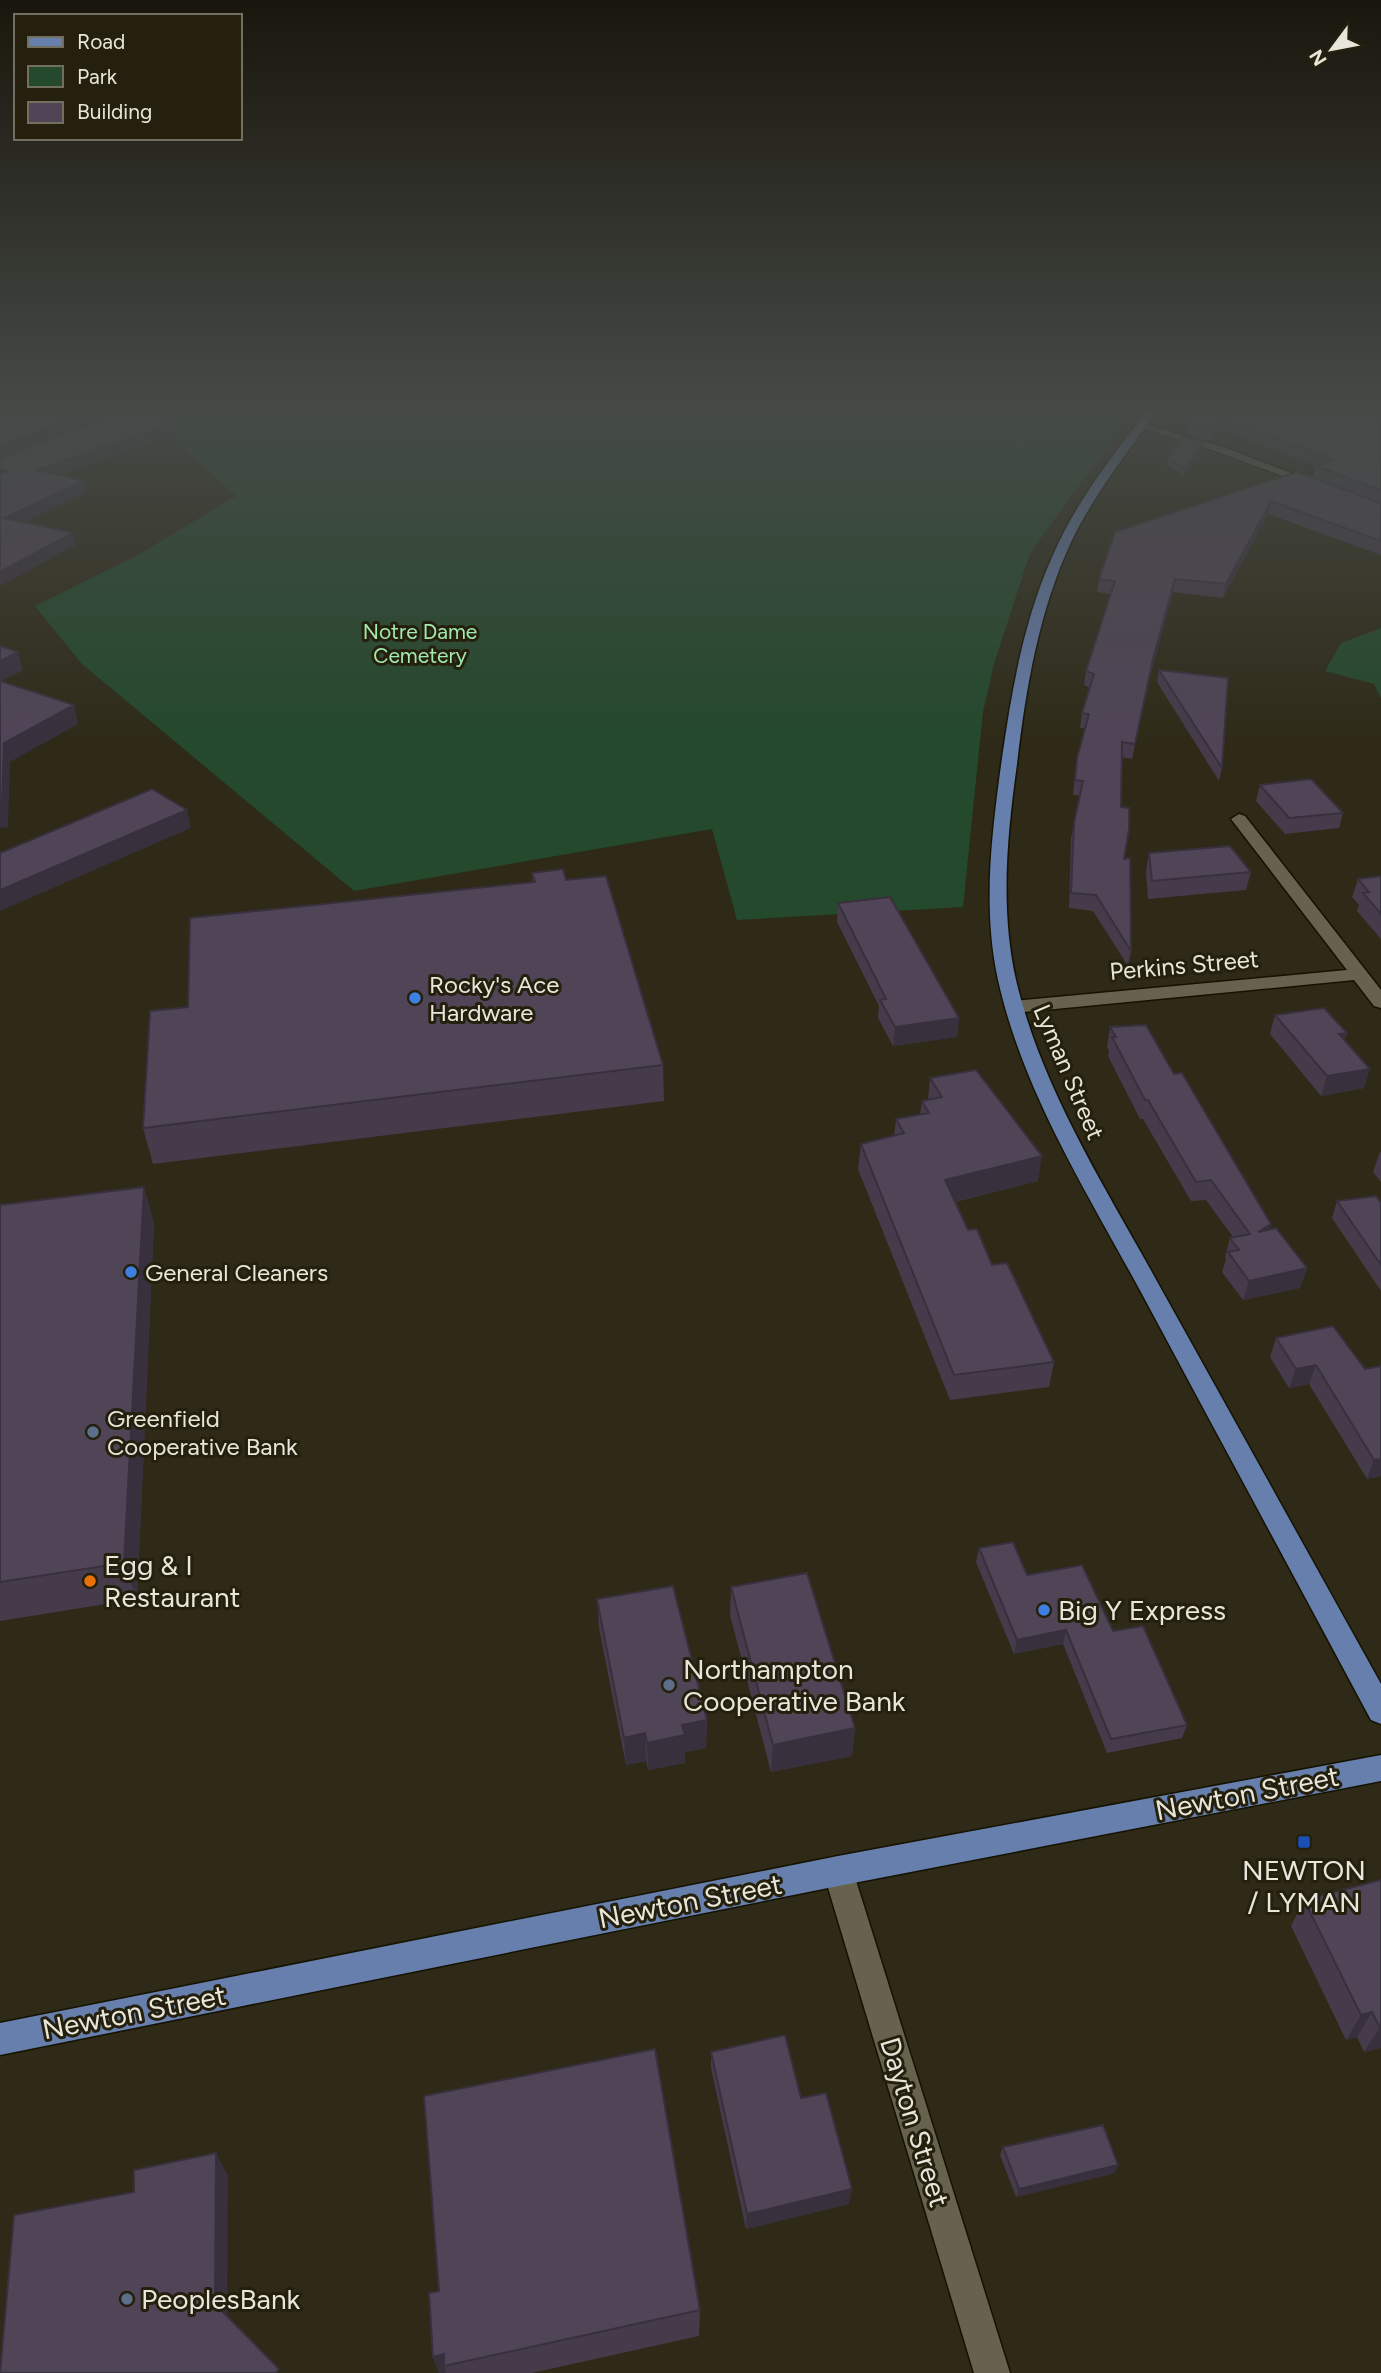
<svg xmlns="http://www.w3.org/2000/svg" width="1381" height="2373" viewBox="0 0 1381 2373" font-family="Figtree,sans-serif">
<style>
.green{fill:#24492c}
.lines{fill:none;stroke-linecap:round;stroke-linejoin:round}
.minor-casing{stroke:#161202;stroke-width:3}
.major-casing{stroke:#161202;stroke-width:3}
.minor{fill:#67624d;fill-rule:evenodd}
.major{fill:#677fad;fill-rule:evenodd}
.wall{fill:#453b4b}
.shaded-wall{fill:#38303d}
.building{fill:#504557;stroke:#38303d;stroke-width:2}
.shop-dot{fill:#3f7fe0;stroke:#24200d;stroke-width:2.5}
.service-dot{fill:#5c6f8a;stroke:#24200d;stroke-width:2.5}
.food-dot{fill:#e8710a;stroke:#24200d;stroke-width:2.5}
.transit-dot{fill:#1a4fb4;stroke:#24200d;stroke-width:2.5}
.labels{text-anchor:middle;dominant-baseline:central;stroke-width:6;stroke-linejoin:round;paint-order:stroke}
.far-park-label{font-size:21px;fill:#a1e9ae;stroke:#24200d}
.street-label{font-size:24px;fill:#e8e6da;stroke:#24200d}
.poi-label{font-size:24px;fill:#e8e6da;stroke:#24200d;text-anchor:start}
.near-poi-label{font-size:28px;fill:#e8e6da;stroke:#24200d;text-anchor:start}
.near-street-label{font-size:28px;fill:#e8e6da;stroke:#24200d}
</style>
<rect width="100%" height="100%" fill="#2e2a17"/>
<path class="green" d="M135 411H1133L1030 553 994 664 983 712 963 907 737 920 712 829 354 891 82 664 35 606 138 555 236 496 171 437 126 422Z
M1381 628V698L1374 684 1325 671 1341 643Z"/>
<g class="lines">
<g class="minor-casing">
<path id="minor" d="M1138 423 1223 447 1320 484 1310 486 1215 451 1138 427Z
M1239 814 1245 816 1381 990V1008L1374 1006 1354 980 1014 1013 1007 1011 1005 1007 1014 1001 1347 970 1231 819Z
M838 1856 849 1861 853 1871 1010 2373H974L823 1871 827 1861Z"/>
</g>
<g class="major-casing">
<path id="major" d="M1147 411H1157C1127 453 1095 493 1072 540 1039 610 1026 687 1017 764 1007 836 1000 909 1016 980 1042 1090 1106 1188 1159 1285 1233 1418 1307 1551 1381 1684V1724L1371 1720C1295 1578 1218 1436 1142 1294 1088 1194 1023 1092 998 980 982 907 992 831 1002 758 1012 689 1024 619 1053 555 1076 502 1112 456 1147 411Z
M1381 1755V1781L838 1886 0 2055V2023L838 1856Z"/>
</g>
<use href="#minor" class="minor"/>
<use href="#major" class="major"/>
</g>
<path class="wall" d="M1194 411H1381V555L1268 514 1223 598 1173 592 1151 673 1132 759 1122 757 1121 807 1131 951 1128 966 1093 911 1069 908 1071 838 1080 795H1073L1075 773 1077 758 1085 728H1080L1082 713 1090 688 1084 685 1086 671 1111 594 1097 592 1099 579 1313 478 1316 466 1219 429 1210 441 1185 434 1187 422Z
M1204 443 1203 450 1183 476 1167 465 1168 458Z
M1159 670 1222 768 1219 781 1157 682Z
M1260 785 1343 813 1339 828 1285 834 1256 801Z
M1149 853 1251 872 1246 890 1148 899 1146 871Z
M532 873 566 880 663 1065 664 1101 153 1164 143 1128 188 1007 533 882Z
M1381 876V939L1357 911 1359 905 1352 897 1358 879Z
M838 903 959 1018 957 1037 893 1046 878 1018 879 1006 837 922Z
M1275 1015 1347 1033 1344 1040 1364 1088 1321 1096 1270 1034Z
M1110 1027 1174 1074 1271 1224 1269 1230 1307 1268 1300 1288 1243 1300 1222 1272 1226 1259 1225 1257 1230 1238 1233 1237 1206 1200 1191 1201 1143 1119H1140L1108 1056 1109 1051 1107 1046Z
M930 1078 1038 1181 955 1202 968 1230 992 1265 1054 1362 1049 1387 950 1400 858 1169 861 1144 894 1136 896 1119 920 1114 922 1101 928 1100Z
M1380 1152H1381V1182L1373 1172Z
M144 1187 154 1224 137 1599 0 1621V1205Z
M1337 1201 1381 1203V1291L1332 1218Z
M1276 1338 1365 1369 1381 1476 1367 1479 1309 1384 1289 1388 1270 1357Z
M979 1548 1027 1575 1113 1631 1187 1725 1182 1738 1107 1753 1063 1644 1014 1654 976 1562Z
M731 1587 855 1728 852 1756 771 1772 730 1615Z
M597 1599 707 1720 706 1748 685 1752V1763L648 1770 646 1761 626 1765 599 1628Z
M1381 1880V2048L1364 2052 1357 2037 1346 2040 1291 1926 1304 1900Z
M711 2052 801 2098 849 2204 746 2229 711 2068Z
M1003 2147 1115 2173 1016 2197 1000 2155Z
M700 2310 699 2336 532 2373H439L433 2357Z"/>
<path class="shaded-wall" d="M89 411H102L104 416 0 458V446Z
M1221 417 1219 429 1210 441 1212 429Z
M174 422 176 433 40 482 37 470Z
M1204 443 1203 450 1183 476 1184 469Z
M84 481 86 493 7 530 4 518Z
M1271 501 1268 514 1223 598 1226 584Z
M73 533 76 545 0 586V572Z
M1175 579 1173 592 1151 673 1132 759 1153 659Z
M18 652 23 670 0 682V661Z
M74 705 78 724 10 762 8 827 0 828V808L4 743Z
M187 810 191 828 0 911V890Z
M959 1018 957 1037 893 1046 895 1027Z
M1347 1033 1341 1052 1339 1034Z
M1370 1069 1364 1088 1321 1096 1327 1076Z
M1042 1156 1038 1181 942 1205 945 1180Z
M144 1187 154 1224 137 1599 124 1563Z
M1271 1224 1265 1243 1258 1232Z
M1307 1268 1300 1288 1243 1300 1249 1281Z
M1316 1365 1309 1384 1289 1388 1296 1369Z
M1381 1459V1476L1367 1479 1374 1460Z
M1066 1630 1063 1644 1014 1654 1017 1640Z
M707 1720 706 1748 685 1752V1763L648 1770 647 1743 682 1725Z
M855 1728 852 1756 771 1772 773 1745Z
M645 1733 646 1761 626 1765 624 1738Z
M1372 2012 1357 2037 1346 2040 1361 2015Z
M1381 2027V2048L1364 2052 1380 2028Z
M216 2153 228 2176 227 2324 215 2304Z
M1118 2165 1115 2173 1016 2197 1019 2189Z
M852 2189 849 2204 746 2229 747 2214Z
M444 2354V2366L446 2373H439L433 2357Z"/>
<path class="building" d="M0 411H89L0 446Z
M117 411H123L174 422 37 470 84 481 4 518 73 533 0 572V474L8 471 0 469V458L108 417Z
M1194 411H1381V490L1316 466 1334 460 1221 417 1212 429 1187 422Z
M1181 436 1204 443 1184 469 1168 458Z
M1297 472 1381 503V541L1271 501 1226 584 1175 579 1153 659 1135 744 1122 742 1121 807 1129 808V829L1124 859 1130 858 1131 951 1096 895 1071 893 1074 823 1083 781 1075 780 1077 758 1089 714 1082 713 1094 674 1086 671 1115 581 1099 579 1115 532Z
M0 646 18 652 0 661Z
M1159 670 1228 678 1222 768Z
M0 681 74 705 4 743 2 808H0Z
M1311 779 1343 813 1289 818 1260 785Z
M152 789 187 810 0 890V853Z
M1230 846 1251 872 1152 881 1149 853Z
M563 869 566 880 606 876 663 1065 143 1128 150 1011 188 1007 190 918 535 882 532 873Z
M1381 876V914L1363 893 1369 892 1358 879Z
M890 897 959 1018 895 1027 880 1000 886 999 838 903Z
M1324 1008 1347 1033 1339 1034 1370 1069 1327 1076 1275 1015Z
M1146 1025 1174 1074 1182 1073 1271 1224 1258 1232 1276 1228 1307 1268 1249 1281 1228 1252 1239 1250 1230 1238 1250 1234 1211 1180 1196 1182 1148 1100H1145L1112 1037H1116L1110 1027Z
M976 1070 1042 1156 945 1180 968 1230 977 1229 992 1265 1007 1263 1054 1362 954 1375 861 1144 904 1133 896 1119 929 1113 922 1101 942 1097 930 1078Z
M144 1187 124 1563 0 1582V1205Z
M1376 1196 1381 1203V1265L1337 1201Z
M1333 1326 1365 1369 1381 1366V1459L1374 1460 1316 1365 1296 1369 1276 1338Z
M1013 1542 1027 1575 1082 1565 1113 1631 1143 1626 1187 1725 1111 1739 1066 1630 1017 1640 979 1548Z
M807 1573 855 1728 773 1745 731 1587Z
M673 1586 707 1720 682 1725 685 1735 647 1743 645 1733 624 1738 597 1599Z
M1381 1880V2027L1380 2028 1372 2012 1361 2015 1304 1900Z
M785 2035 801 2098 826 2093 852 2189 747 2214 711 2052Z
M655 2049 700 2310 444 2366V2354L433 2357 429 2293 439 2291 424 2096Z
M1103 2125 1118 2165 1019 2189 1003 2147Z
M216 2153 215 2304 279 2369 276 2373H0L14 2215 134 2192V2170Z"/>
<linearGradient id="sky" x2="0" y2="1"><stop stop-color="#19170d"/><stop offset="0.55" stop-color="#464a47"/><stop offset="1" stop-color="#464a47" stop-opacity="0"/></linearGradient>
<rect width="1381" height="743" fill="url(#sky)"/>
<g class="shop-dot">
<circle cx="415" cy="998" r="7"/>
<circle cx="131" cy="1272" r="7"/>
<circle cx="1044" cy="1610" r="7"/>
</g>
<g class="service-dot">
<circle cx="93" cy="1432" r="7"/>
<circle cx="669" cy="1685" r="7"/>
<circle cx="127" cy="2299" r="7"/>
</g>
<circle class="food-dot" cx="90" cy="1581" r="7"/>
<rect class="transit-dot" x="1297" y="1835" width="14" height="14" rx="3.5"/>
<g class="labels">
<g class="far-park-label">
<text x="420" y="631">Notre Dame<tspan x="420" dy="24">Cemetery</tspan></text>
</g>
<g class="street-label">
<text transform="translate(1184 965) rotate(-5)">Perkins Street</text>
<text transform="translate(1069 1072) rotate(67)">Lyman Street</text>
</g>
<g class="poi-label">
<text x="429" y="984">Rocky's Ace<tspan x="429" dy="28">Hardware</tspan></text>
<text x="145" y="1272">General Cleaners</text>
<text x="107" y="1418">Greenfield<tspan x="107" dy="28">Cooperative Bank</tspan></text>
</g>
<g class="near-poi-label">
<text x="104" y="1565">Egg &amp; I<tspan x="104" dy="32">Restaurant</tspan></text>
<text x="1058" y="1610">Big Y Express</text>
<text x="683" y="1669">Northampton<tspan x="683" dy="32">Cooperative Bank</tspan></text>
<text x="1304" y="1870" text-anchor="middle">NEWTON<tspan x="1304" dy="32">/ LYMAN</tspan></text>
<text x="141" y="2299">PeoplesBank</text>
</g>
<g class="near-street-label">
<text transform="translate(1247 1793) rotate(-11)">Newton Street</text>
<text transform="translate(690 1901) rotate(-11)">Newton Street</text>
<text transform="translate(134 2012) rotate(-11)">Newton Street</text>
<text transform="translate(915 2122) rotate(73)">Dayton Street</text>
</g>
</g>
<rect x="14" y="14" width="228" height="126" fill="#24200d" stroke="#726f5f" stroke-width="2"/>
<rect x="28" y="37" width="35" height="10" fill="#677fad" stroke="#726f5f" stroke-width="2"/>
<text x="77" y="49" font-size="21" fill="#e8e6da">Road</text>
<rect x="28" y="66" width="35" height="21" fill="#24492c" stroke="#726f5f" stroke-width="2"/>
<text x="77" y="84" font-size="21" fill="#e8e6da">Park</text>
<rect x="28" y="102" width="35" height="21" fill="#504557" stroke="#726f5f" stroke-width="2"/>
<text x="77" y="119" font-size="21" fill="#e8e6da">Building</text>
<g transform="translate(1332 49) rotate(238)" stroke="#24200d" stroke-width="5" paint-order="stroke">
<path d="M0-5L12 26L0 18L-12 26Z" fill="#e8e6da"/>
<text y="-10" font-size="19" font-weight="bold" text-anchor="middle" fill="#e8e6da">N</text>
</g>
</svg>
